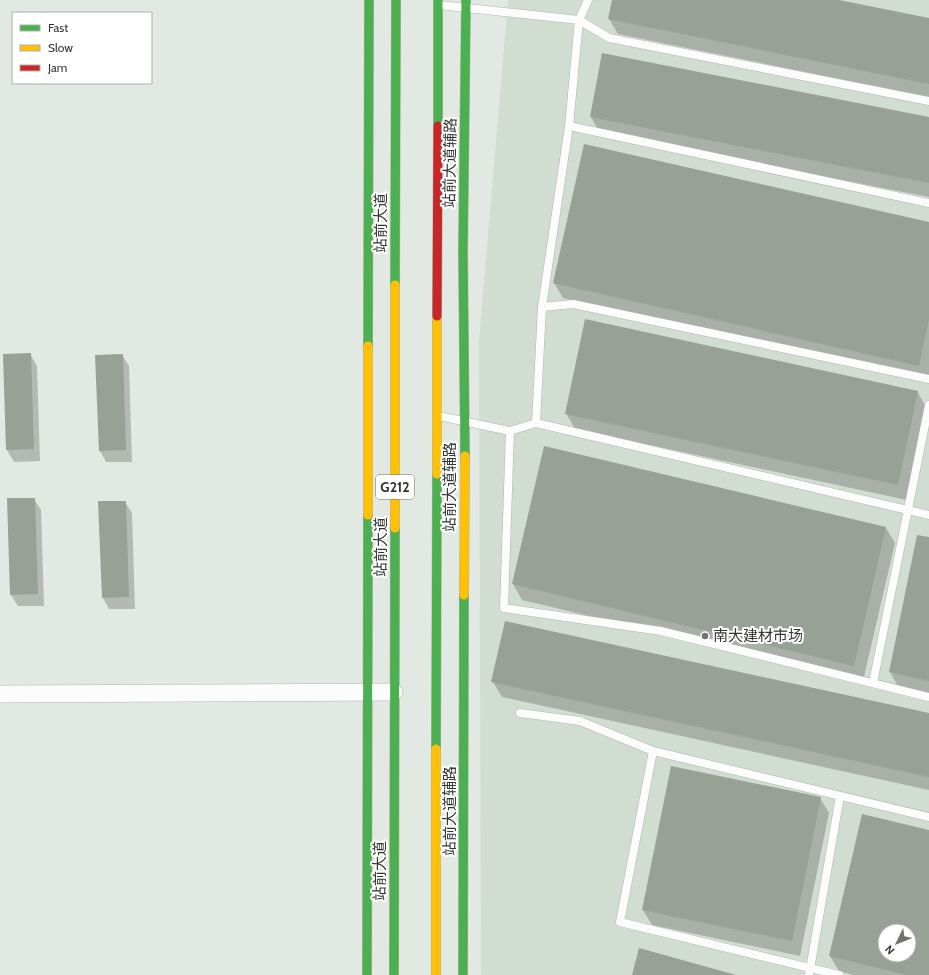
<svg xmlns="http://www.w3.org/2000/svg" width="929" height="975" viewBox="0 0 929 975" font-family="Cabin,'Noto Sans SC',sans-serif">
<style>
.built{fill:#d2ddd1;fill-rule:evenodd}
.shadow{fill:#0003;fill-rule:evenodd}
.building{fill:#97a196;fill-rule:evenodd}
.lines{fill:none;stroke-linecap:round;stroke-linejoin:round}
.lane-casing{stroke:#afb4af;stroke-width:9}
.street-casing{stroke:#afb4af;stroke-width:18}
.fast-casing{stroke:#afb4af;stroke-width:10}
.slow-casing{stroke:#afb4af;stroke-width:10}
.jam-casing{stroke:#afb4af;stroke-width:10}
.lane{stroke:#fbfcfb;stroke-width:8}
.street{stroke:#fbfcfb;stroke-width:17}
.fast{stroke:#4caf50;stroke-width:9}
.slow{stroke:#ffc107;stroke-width:9}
.jam{stroke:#c62828;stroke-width:9}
.poi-dot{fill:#70746f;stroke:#fff;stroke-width:1.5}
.labels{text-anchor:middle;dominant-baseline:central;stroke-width:4;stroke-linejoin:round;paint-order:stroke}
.shield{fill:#fff;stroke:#70726f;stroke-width:1}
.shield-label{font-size:14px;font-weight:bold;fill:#323631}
.street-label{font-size:15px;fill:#323631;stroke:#fff}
.poi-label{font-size:15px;fill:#323631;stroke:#fff;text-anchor:start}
</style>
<rect width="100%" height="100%" fill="#e2e8e2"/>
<path class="built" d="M508 0H929V975H481L479 341ZM885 931H909V955H885Z"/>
<path class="shadow" d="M613 0H833L929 19V97L618 34 609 19Z
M591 117 929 118V197L600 133Z
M929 223V373L927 381 563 298 554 283Z
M30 354 37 366 40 461 14 462 7 450 4 355Z
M122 355 129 366 132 462H106L100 451Z
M917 391 926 407 907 500 575 429 566 413Z
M545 447 886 528 895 543 863 681 522 600 513 584Z
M34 499 41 510 44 606H18L11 595Z
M125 502 132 513 135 609H109L103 598Z
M918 536 929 538V694L899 688 890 672Z
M493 682 929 714V790L502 697Z
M820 798 829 813 800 956 652 925 643 910Z
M929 831V975H853L839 971 830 956ZM885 931H909V955H885Z"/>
<path class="building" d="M612 0H839L929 18V84L608 19Z
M602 53 929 117V183L590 117Z
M584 144 929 222V319L919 366 553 283Z
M585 319 918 391 898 485 565 414Z
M31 353 34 449 6 450 3 354Z
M123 354 126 450 99 451 95 355Z
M544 446 886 527 854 666 512 584Z
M7 498H35L38 594 10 595Z
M98 501H126L129 597 102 598Z
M917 535 929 537V681L889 672Z
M505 621 929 713V777L491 682Z
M671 766 821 797 792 941 642 910Z
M862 814 929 830V975H907L829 956ZM885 931H909V955H885Z
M639 948 736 975H632Z"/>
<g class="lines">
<g class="lane-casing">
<path id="lane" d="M439 5 579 20 609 38 929 101
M569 126 579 20 588 0
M542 307 569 126 929 203
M929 379 573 304 542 307 536 423 929 515
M439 416 510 431
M536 423 510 431 504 608 661 631 929 697
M873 683 929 405
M520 713 580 721 653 751 929 817
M653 751 620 922 839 975
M809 975 840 796"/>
</g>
<g class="street-casing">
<path id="street" d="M0 694 394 692"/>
</g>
<g class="fast-casing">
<path id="fast" d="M438 126V0
M395 285 396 0
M368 346 369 0
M465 456 463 252 466 0
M436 749 437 474
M367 975 368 515
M394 975 395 528
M463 975 464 595"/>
</g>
<g class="slow-casing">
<path id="slow" d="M437 474V316
M368 515V346
M395 528V285
M464 595 465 456
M436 975V749"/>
</g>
<g class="jam-casing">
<path id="jam" d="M437 316 438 126"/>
</g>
<use href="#lane" class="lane"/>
<use href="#street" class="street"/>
<use href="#fast" class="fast"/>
<use href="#slow" class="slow"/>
<use href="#jam" class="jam"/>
</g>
<circle class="poi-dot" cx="705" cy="636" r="4"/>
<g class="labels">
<rect class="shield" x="376" y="475" width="38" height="24" rx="3"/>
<g class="shield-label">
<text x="395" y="487">G212</text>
</g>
<g class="street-label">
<text transform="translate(450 163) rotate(-89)">站前大道辅路</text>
<text transform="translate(381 223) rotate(-90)">站前大道</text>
<text transform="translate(450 487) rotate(-90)">站前大道辅路</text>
<text transform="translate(381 547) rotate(-90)">站前大道</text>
<text transform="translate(450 811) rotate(-90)">站前大道辅路</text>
<text transform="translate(380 871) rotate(-90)">站前大道</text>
</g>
<g class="poi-label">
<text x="713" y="636">南大建材市场</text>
</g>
</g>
<rect x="12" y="12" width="140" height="72" fill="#ffffff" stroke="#adafad"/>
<rect x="20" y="25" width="20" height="6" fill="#4caf50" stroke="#adafad"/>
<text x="48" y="32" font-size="12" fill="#323631">Fast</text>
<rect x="20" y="45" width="20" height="6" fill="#ffc107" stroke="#adafad"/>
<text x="48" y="52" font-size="12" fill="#323631">Slow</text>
<rect x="20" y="65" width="20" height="6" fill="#c62828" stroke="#adafad"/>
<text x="48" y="72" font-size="12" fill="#323631">Jam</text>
<g transform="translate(897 943) rotate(227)"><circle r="19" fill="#ffffff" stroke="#adafad"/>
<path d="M0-3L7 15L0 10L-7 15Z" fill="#70746f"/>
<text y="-6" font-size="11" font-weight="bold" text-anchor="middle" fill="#323631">N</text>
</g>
</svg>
